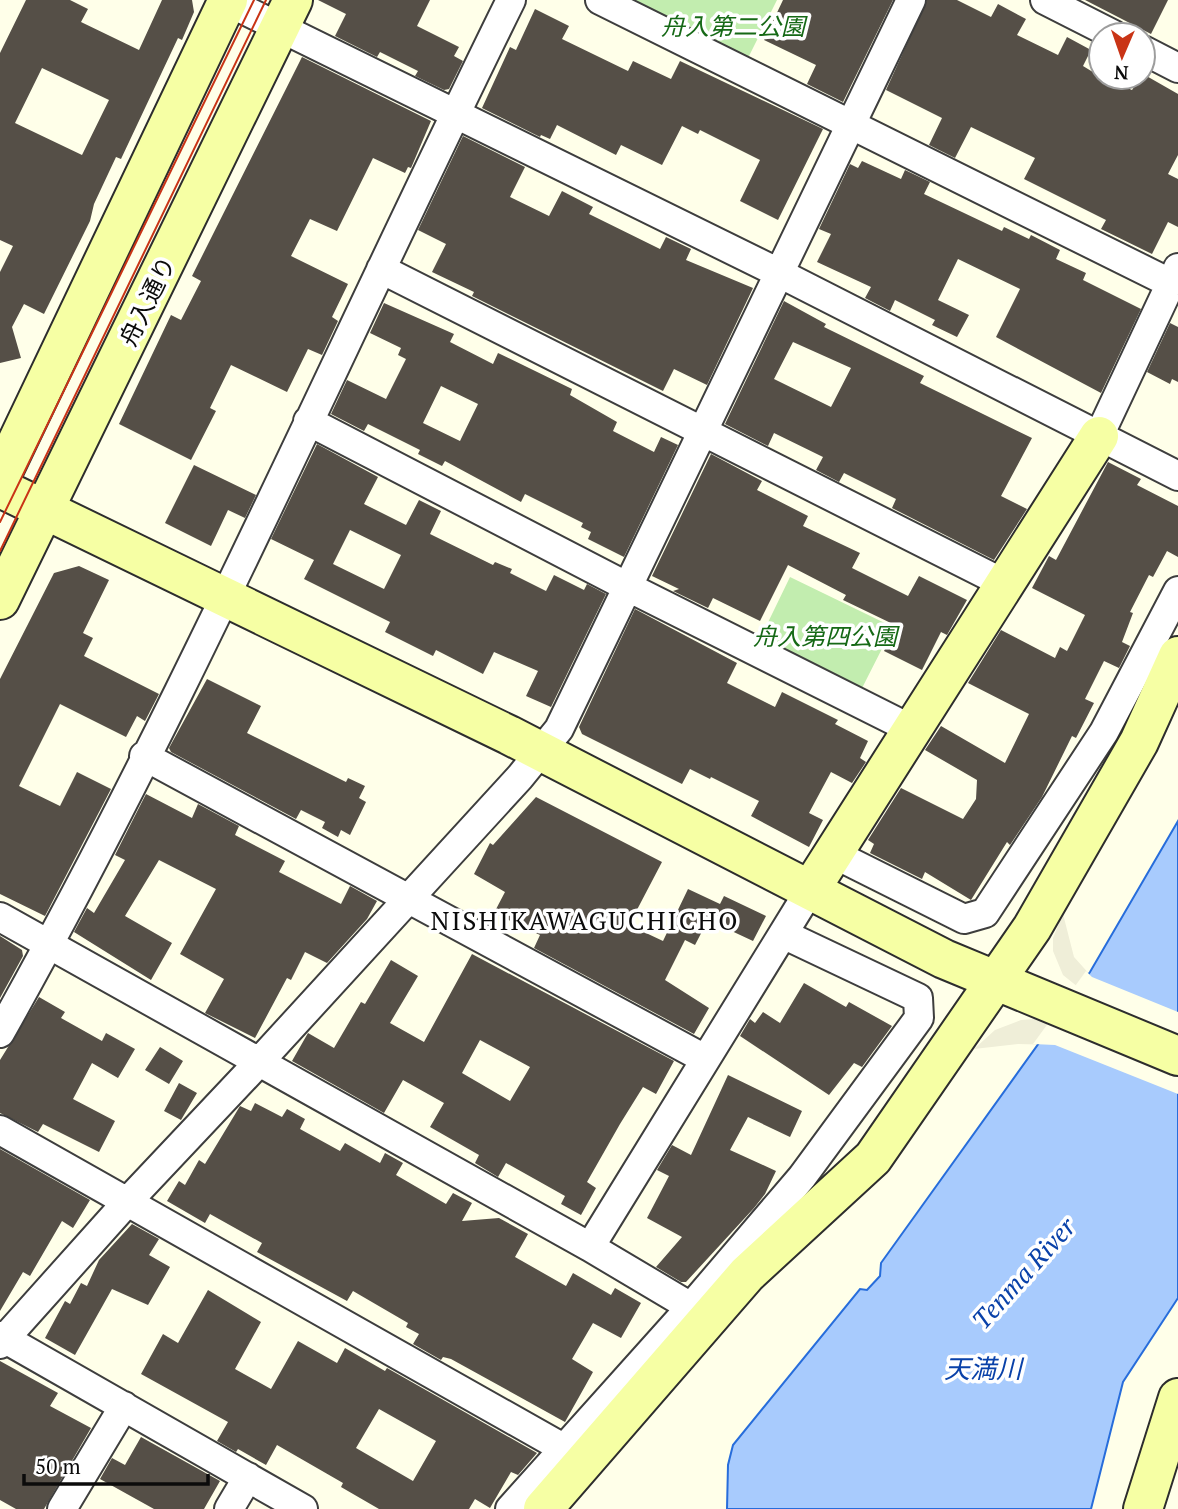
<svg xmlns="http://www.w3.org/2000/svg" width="1178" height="1509" viewBox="0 0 1178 1509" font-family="'PT Serif','Noto Sans JP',serif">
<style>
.green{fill:#c2edaf}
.plaza{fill:#efeed8}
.water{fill:#a8cbfd;stroke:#276ddb;stroke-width:2}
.pier{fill:#ffffe9}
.building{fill:#554f47;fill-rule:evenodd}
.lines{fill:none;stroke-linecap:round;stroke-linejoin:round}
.street-casing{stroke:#3e3e3e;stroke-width:32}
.secondary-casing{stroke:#2d2d2d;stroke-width:42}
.street{stroke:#fff;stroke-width:28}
.secondary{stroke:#f6ffa4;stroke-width:38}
.tram{stroke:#c93416;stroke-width:2}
.labels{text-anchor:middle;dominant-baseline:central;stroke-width:7;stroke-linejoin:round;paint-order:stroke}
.park-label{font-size:24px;font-style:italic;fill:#166916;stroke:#fff}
.street-label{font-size:24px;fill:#0b0b0b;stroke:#fff}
.neighbourhood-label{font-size:26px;letter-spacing:2px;fill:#0b0b0b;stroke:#fff}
.water-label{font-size:26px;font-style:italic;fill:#0941a9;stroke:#fff}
</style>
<rect width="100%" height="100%" fill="#ffffe9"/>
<path class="green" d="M621 0H777L746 62Z
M790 577 893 627 858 696 757 645Z"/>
<path class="plaza" d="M1063 914 1074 957 1092 977 1083 991 1063 975 1053 951V938Z
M1035 1019 1048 1020 1055 1045 1018 1044 974 1049 995 1030 1021 1020Z"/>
<path class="water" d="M1178 821V1298L1123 1382 1091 1509H727L728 1465 733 1445 860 1289 867 1290 880 1276 881 1263 1090 972Z"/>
<path class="pier" d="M1086 971 1092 977 1178 1012V1094L1055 1045 1033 1044Z"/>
<path class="building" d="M26 0H70L88 9 81 22 139 50 162 0H192L194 12 182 40 178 38 121 159 116 157 94 204 90 221 44 314 24 304 12 327 21 358 0 363V272L13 246 0 240V53ZM42 68 109 100 82 155 15 123Z
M318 0H430L417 26 459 47 454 56 463 61 449 89 444 90 415 76 418 71 380 52 377 57 335 36 346 14Z
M783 0H893L843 102 807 84 816 65 764 40Z
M927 0H957L991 17 998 4 1026 19 1017 35 1058 55 1067 37 1091 50 1083 66 1101 77 1132 90 1143 74 1178 94V155L1168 174 1178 179V227L1168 222 1152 254 1101 229 1106 220 1024 179 1035 158 971 127 955 158 929 145 942 118 886 90Z
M1085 0H1168L1151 34Z
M535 9 569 26 562 39 628 71 633 61 671 79 680 61 823 129 778 220 740 201 760 160 700 130 698 134 682 126 662 165 621 145 616 155 557 125 550 139 541 135 540 137 482 108 510 47 516 50Z
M302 57 431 121 411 168 408 167 405 173 373 158 337 231 310 219 291 256 348 284 332 317 338 321 322 355 308 349 287 392 231 365 210 408 216 411 191 460 119 424 171 315 181 320 201 281 192 276Z
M463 136 525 167 510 197 549 216 562 191 593 207 589 214 660 249 666 237 691 249 686 260 753 288 707 385 674 369 663 391 472 296 474 292 432 272 446 244 418 230Z
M862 161 901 179 905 170 930 182 924 194 1002 231 1004 227 1029 239 1031 235 1060 250 1056 259 1086 273 1083 280 1141 309 1101 393 996 337 1020 289 958 259 938 300 969 315 957 337 932 325 935 320 895 300 890 311 865 298 871 287 817 262 831 234 819 229 850 164 858 168Z
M784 301 826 324 824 327 924 376 920 383 1032 438 1001 496 1027 509 994 560 892 508 896 499 844 473 839 482 816 470 823 457 774 433 768 446 725 424ZM793 342 851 368 831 407 774 379Z
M384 303 454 334 450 342 493 364 498 353 572 389 570 395 617 422 613 431 654 452 661 437 678 445 624 557 588 539 591 532 581 527 583 523 525 494 521 502 445 461 442 466 418 454 420 450 368 424 364 431 331 414 347 380 386 399 406 359 398 355 401 348 370 333ZM441 386 478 404 460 441 423 423Z
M1170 323 1178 327V382L1172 379 1170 384 1147 372Z
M317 444 378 477 364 504 406 525 419 500 441 511 430 534 493 565 495 562 512 569 510 573 546 591 554 575 584 590 587 584 606 594 551 707 526 696 538 671 494 652 483 674 436 650 433 656 385 632 390 622 304 579 314 560 271 539ZM350 530 401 555 384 589 333 564Z
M711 454 762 481 757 490 808 516 803 526 860 553 852 568 908 596 919 576 967 600 947 635 941 632 922 670 884 651 897 626 843 600 846 595 788 565 760 621 713 598 708 608 673 591 679 589 652 576Z
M1108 462 1141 479 1137 485 1178 506V557L1167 551 1153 577 1149 575 1130 612 1133 613 1122 642 1130 646 1119 668 1104 661 1085 699 1094 703 1076 738 1072 736 1042 797 1010 845 1007 842 971 900 925 872 922 879 870 853 874 844 868 840 901 788 963 819 976 799 977 780 925 750 941 726 1005 763 1029 714 968 683 1001 630 1055 658 1060 647 1067 651 1085 615 1032 588 1049 556 1056 560Z
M194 465 256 495 245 518 228 510 211 546 165 523Z
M79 566 109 580 83 633 93 638 84 656 159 694 145 721 137 716 126 737 60 704 19 786 60 806 77 772 111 789 45 916 0 894V679L54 573Z
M635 609 737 663 727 683 775 707 782 692 838 720 835 724 868 741 860 758 866 762 852 783 831 772 809 813 823 820 809 847 751 816 759 801 711 777 710 779 690 769 682 784 582 734 579 727Z
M207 679 261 706 247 733 346 782 348 778 365 786 359 798 366 802 350 835 341 830 338 837 322 828 325 822 301 810 296 819 171 752 169 748Z
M146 794 192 818 198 804 239 826 235 835 285 861 279 872 341 904 350 886 377 901 367 919 327 963 305 952 291 980 287 978 255 1038 205 1013 224 979 180 954 216 889 159 860 125 916 172 943 151 980 74 932 87 908 94 913 125 860 115 855Z
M536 797 662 862 629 925 663 941 688 889 720 904 724 896 766 916 753 941 708 920 695 945 685 940 665 980 709 1008 694 1034 534 948 540 935 494 913 505 892 474 874 490 843 493 845Z
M0 936 22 950 23 956 0 998Z
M472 954 674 1061 656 1094 643 1087 620 1124 587 1182 596 1188 581 1215 561 1204 565 1196 506 1163 498 1177 475 1163 479 1155 430 1127 444 1103 403 1080 384 1113 292 1061 308 1033 334 1048 361 1002 365 1004 391 960 418 976 390 1023 424 1042ZM480 1040 530 1067 510 1101 462 1073Z
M804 983 846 1007 849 1002 892 1026 862 1067 854 1063 829 1095 740 1036 750 1019 755 1023 763 1012 780 1023Z
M39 997 65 1012 61 1018 102 1041 106 1033 135 1049 118 1078 92 1063 73 1099 115 1121 99 1152 43 1124 38 1132 0 1113V1060Z
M160 1047 183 1061 169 1084 145 1070Z
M728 1075 802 1111 790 1137 748 1117 730 1150 776 1171 765 1194 754 1208 686 1282H681L656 1267 682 1237 647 1218 669 1176 657 1170 672 1145 691 1155Z
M179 1083 197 1093 181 1120 164 1111Z
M255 1103 282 1117 287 1109 305 1119 300 1129 340 1151 345 1143 380 1163 385 1153 403 1163 396 1175 446 1204 453 1193 472 1203 462 1221 499 1218 528 1234 515 1257 566 1286 573 1273 611 1295 615 1288 641 1303 621 1338 593 1323 572 1359 593 1372 565 1422 451 1359 443 1357 441 1360 413 1344 419 1334 406 1327 408 1323 353 1291 347 1301 257 1252 262 1243 210 1214 205 1223 167 1201 179 1181 185 1185 199 1160 205 1164 240 1106 251 1111Z
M0 1149 90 1200 73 1228 62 1221 30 1276 23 1272 0 1311Z
M132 1224 159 1239 149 1255 170 1267 148 1305 112 1289 75 1355 45 1338 65 1301 70 1304 81 1283 87 1286 99 1260Z
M208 1290 261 1322 235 1369 271 1389 298 1341 337 1363 345 1348 385 1371 387 1368 537 1453 518 1475 511 1472 490 1508 475 1499 469 1509H379L341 1487 343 1483 277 1445 266 1465 238 1449 236 1452 217 1441 228 1422 141 1374 163 1334 178 1343ZM379 1409 436 1441 413 1481 356 1448Z
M0 1361 58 1393 50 1406 91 1428 44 1509H16L0 1500Z
M141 1437 220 1481 204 1509H154L100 1479 112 1458 125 1465Z"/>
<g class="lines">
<g class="street-casing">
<path id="street" d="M224 0 781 274 1178 476
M600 0 1170 283
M1045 0 1114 35
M1143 50 1178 68
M381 269 1005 584
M308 421 628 587 911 729
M1099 436 1178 268
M144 756 705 1059
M832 853 964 919 985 913 1104 732 1178 591
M0 917 590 1247 691 1307
M0 1033C188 698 341 344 511 0
M0 1130 563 1448
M590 1247 810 890
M0 1336 303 1509
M0 1344 128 1201 259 1062 520 777 559 729 911 0
M62 1509 124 1406
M229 1509 248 1477
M510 1509 691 1307 802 1177 919 1018 918 998 783 934"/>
</g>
<g class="secondary-casing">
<path id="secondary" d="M0 478 228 0
M0 488 509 735 944 959 1178 1056
M0 600 293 0
M810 890 1099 436
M543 1509 747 1274 873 1158 1032 928 1139 742 1178 656
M1143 1509 1178 1398"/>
</g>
<use href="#street" class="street"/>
<use href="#secondary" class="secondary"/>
<path class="tram" d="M0 522 254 0
M0 551 266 0"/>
</g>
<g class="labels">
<g class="park-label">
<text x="733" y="26">舟入第二公園</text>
<text x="825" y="636">舟入第四公園</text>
</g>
<g class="street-label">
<text transform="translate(147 301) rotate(-64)">舟入通り</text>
</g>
<g class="neighbourhood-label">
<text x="585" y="920">NISHIKAWAGUCHICHO</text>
</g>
<g class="water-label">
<text transform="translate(1023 1273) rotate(-48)">Tenma River</text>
<text x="983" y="1368">天満川</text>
</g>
</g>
<g transform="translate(1122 56) rotate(182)"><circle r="33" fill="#ffffff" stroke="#9d9d9d" stroke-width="2"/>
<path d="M0-5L12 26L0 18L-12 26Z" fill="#c93416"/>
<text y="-10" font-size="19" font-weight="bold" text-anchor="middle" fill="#0b0b0b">N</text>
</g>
<path d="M24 1474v10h184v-10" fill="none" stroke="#0b0b0b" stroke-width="3.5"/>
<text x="35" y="1474" font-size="21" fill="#0b0b0b" stroke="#ffffff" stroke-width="5" paint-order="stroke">50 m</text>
</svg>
